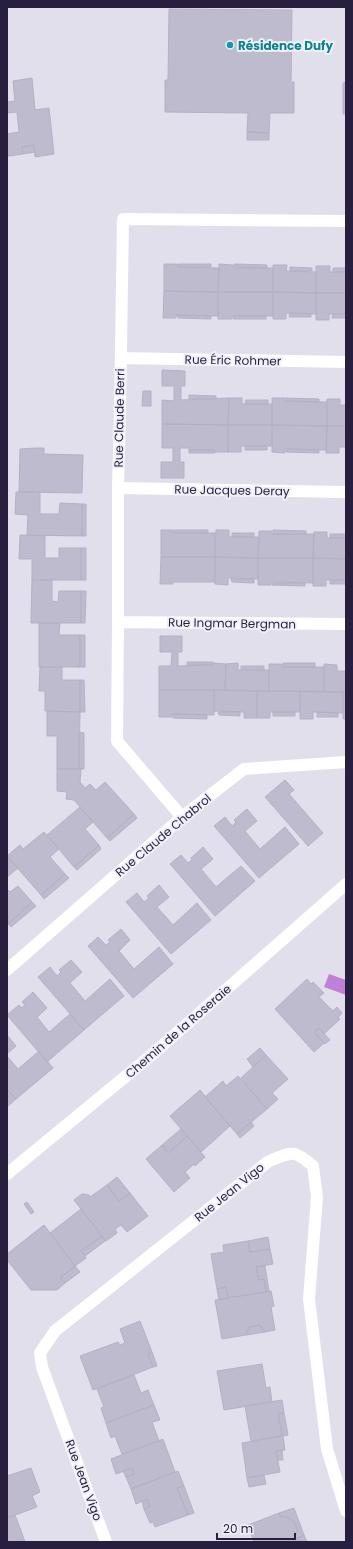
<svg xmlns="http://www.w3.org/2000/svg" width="353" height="1549" viewBox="0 0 353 1549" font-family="Poppins,sans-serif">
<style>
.water{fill:#bf81d7}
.building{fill:#bdbbcd;stroke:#b4b1c6}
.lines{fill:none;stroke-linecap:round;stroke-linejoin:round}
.minor{stroke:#fff;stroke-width:12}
.culture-dot{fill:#0f9aa8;stroke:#f0f0f8;stroke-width:1.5}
.labels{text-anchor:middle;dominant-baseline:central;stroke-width:4;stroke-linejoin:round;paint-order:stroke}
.culture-label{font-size:12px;font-weight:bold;fill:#0d838f;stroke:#f0f0f8;text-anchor:start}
.street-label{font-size:12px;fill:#281e3d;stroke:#f0f0f8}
</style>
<rect width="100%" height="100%" fill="#e1dfec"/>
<path class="water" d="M329 974 346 980V995L324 987Z"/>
<path class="building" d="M169 9 292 10 291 82H294V113H270L269 133 247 132 248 113 165 112V80H168Z
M32 78 35 110 49 108 54 154 35 157 34 145 22 147 23 154 8 156 7 134 19 132 17 112 7 113V102L15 101 13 81Z
M346 82V114H343V83Z
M247 132 269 133V140H247Z
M34 145 35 152 23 154 22 147Z
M164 264H177L178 267 219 268 218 292 164 291Z
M178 264H211V267H178Z
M219 264 233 265V268H273V292H218Z
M234 264 267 265V268L234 267Z
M273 265H287L286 271 316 272V293L273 292Z
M316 266H330V272H346V293H316Z
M290 267 312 268V271H290Z
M333 268H346V272H333Z
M164 291 218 292V316L176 315V318H163Z
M218 292H273V316H232V319H218Z
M273 292 316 293V314L286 313V319H273Z
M316 293H346V314H329V320H316Z
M290 313 311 314V317H289Z
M333 314H346V318H332Z
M177 315 211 316V319L178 318Z
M233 316H266V319H233Z
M162 370 185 371V386H181V400L229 398 228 425 162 424V400L174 401V386H162Z
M143 391H151V406H142Z
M189 395 216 396V399H189Z
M229 398H242V404H272V425H228Z
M272 398H285V401L327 402V426L272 425Z
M286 398 319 399V402L286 401Z
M327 399H340V405H346V426H327Z
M246 400H268V404H245Z
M162 424 228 425V452H215V450H189V448H180V462H184V478H161V462H173V448H162Z
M228 425H272V446H241V452H228Z
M272 425 327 426 326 450 286 449H284L285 453 272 452Z
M327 426H346V447H339V453H326Z
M245 446H267V450H245Z
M36 448H44V454L83 455 82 493 19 492 20 449Z
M286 449 319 450V453L286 452Z
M189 450H215V453H189Z
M16 492H40V514H59L60 503 82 504V536L27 535 28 515 15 514Z
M82 504H86V536H82Z
M161 530H174V533H215V557H161Z
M175 530H208V533H175Z
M216 530H229V537H259L258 558 215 557Z
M273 530 306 531V534H273Z
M259 531H272V534H314L313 558H258Z
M314 532H327V538H346V559L313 558Z
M232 533H254V537H232Z
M330 534H346V538H330Z
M20 535 45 536V558H59V548H81V580H32V559H19Z
M81 548H86V580H81Z
M161 557H215V582H173V584H160Z
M215 557 258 558V579L228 578V585L215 584Z
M258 558H313V583L271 582V585H258Z
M313 558 346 559V580H326V586H313Z
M231 579H254V583L232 582Z
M32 580H52V601L58 602 59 591H81V623H31Z
M330 580H346V584H330Z
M273 583H305V586L272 585Z
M81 591H86L85 623H81Z
M39 623H60L59 635H80V667H39Z
M80 635H85V667H80Z
M160 636H182V652H178V666L213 665V663L226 664 225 690H159V666H171L172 652H160Z
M187 662H213V665H187Z
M238 663V670H269V691L225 690 226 664Z
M283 663H315V667H283Z
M269 664H282L283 667H324V692L269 691Z
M324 664 337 665V671H346V692H324Z
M241 666H264V670H241Z
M40 667H62V680H80V712L45 711V691H39Z
M80 680H84L85 712H80Z
M159 690H214V715L172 714V717H159Z
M214 690 257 691V718H244V712L214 711Z
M257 691H300V712H270V718H257Z
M300 691 343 692V713L313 712V719H300Z
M343 692H346V719H343Z
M47 711 80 712 79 769H57V736H47Z
M218 712H240V716L219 715Z
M273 712H295V716H273Z
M317 712 338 713V717H317Z
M173 714 207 715V719L173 718Z
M79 732 84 733V769H79Z
M57 769H81L80 782 85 788 90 784 96 790 105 782 134 814 107 838 74 800 66 799 67 792 57 791Z
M285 780 294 790 289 794 323 833 308 846 265 797Z
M80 807 93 822 85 829 99 845 74 867 47 835Z
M247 809 257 821 245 831 260 849 285 827 299 844 259 878 214 826 225 817 232 826 236 822 234 820Z
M134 814 137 818 110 841 107 838Z
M44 832 59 849 50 857 65 874 41 895 7 856 20 845 23 849Z
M99 845 101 849 77 870 74 867Z
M203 847 213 859 201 869 216 887 241 866 255 881 215 916 170 864 181 855 188 863 192 860 191 858Z
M7 856 18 868 7 877Z
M65 874 69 878 44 899 41 895Z
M159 885 169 897 157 907 173 925 197 903 211 920 171 954 126 902 137 893 144 902 149 898 147 896Z
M18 886 32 902 8 924 7 889 10 892Z
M32 902 36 906 11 927 8 924Z
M121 929 130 940 119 951 134 969 159 947 173 964 133 998 88 946 98 937 106 945 110 942 108 940Z
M71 960 82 972 70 983 85 1001 110 979 124 996 84 1030 38 977 50 967 57 976 61 972 59 970Z
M307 979 311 984 313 982 324 993 319 997 333 1011 337 1007 342 1013 338 1018 340 1019 324 1034 319 1028 314 1032 324 1043 314 1052 275 1009Z
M33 992 47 1008 37 1017 49 1032 70 1014 84 1030 47 1062 7 1015 19 1005 21 1008 25 1005 22 1002Z
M319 1028 330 1040 325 1044 314 1032Z
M7 1035 16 1046 7 1054Z
M260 1048 266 1055 253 1067 247 1059Z
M39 1051 53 1068 16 1099 7 1089V1056L18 1069Z
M266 1055 288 1079 272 1093 278 1099 267 1109 241 1078Z
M238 1076 267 1109 237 1134 205 1097 223 1081 226 1086Z
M7 1089 16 1099 7 1107Z
M200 1090 230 1126 201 1152 170 1116Z
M251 1122 254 1126 240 1138 237 1134Z
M181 1129 187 1136 168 1153 162 1145Z
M187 1136 205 1157 195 1166 194 1164 185 1172 190 1178 174 1192 146 1159 162 1145 168 1153Z
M117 1177 130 1193 119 1201 107 1185Z
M107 1185 119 1201 130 1193 148 1216 127 1232 121 1225 115 1229 117 1233 106 1241 74 1200 82 1194 89 1195 90 1197Z
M27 1202 34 1212 31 1214 24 1204Z
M81 1209 102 1236 81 1251 86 1258 75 1266 50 1233Z
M44 1225 75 1266 60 1278 65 1283 57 1290H31L7 1260V1254Z
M102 1236 105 1241 85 1256 81 1251Z
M268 1237 270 1249 250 1252 248 1241Z
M248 1241 250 1252 270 1249 273 1264 256 1267 259 1280 264 1279 266 1292 228 1298 226 1287 217 1289 211 1254 224 1252 223 1245Z
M75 1266 80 1272 65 1283 60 1278Z
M265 1266 269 1291 266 1292 264 1279 259 1280 256 1267Z
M226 1287 228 1298 219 1300 217 1289Z
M271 1291 274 1306 271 1307 275 1330 265 1332 260 1325 249 1327 246 1335 222 1339 215 1300Z
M140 1321 152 1352 148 1354 153 1367 93 1390 80 1356 118 1342 120 1345 125 1343 120 1329Z
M260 1325 265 1332 246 1335 249 1327Z
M152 1352 157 1366 153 1367 148 1354Z
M262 1364 266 1388 270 1387 272 1402 224 1410 217 1371Z
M134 1375 141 1393 148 1390 154 1405 106 1423 101 1408 104 1407 97 1389Z
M282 1400 284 1413 278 1414 282 1436 251 1441 245 1406Z
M154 1405 160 1420 152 1422 159 1441 122 1454 115 1436 111 1438 106 1423Z
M284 1413 288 1435 283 1436 278 1414Z
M283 1436 285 1450 276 1451 280 1472 247 1478 242 1443Z
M163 1439 175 1472 131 1489 126 1477 134 1474 132 1468 116 1474 111 1459Z
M282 1450 283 1460H278L276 1451Z
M31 1468 40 1492 32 1496 37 1507 7 1518V1476Z
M132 1468 134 1474 126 1477 123 1471Z
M178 1471 184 1486 177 1488 188 1515 155 1527 153 1522 150 1523 144 1509 150 1506 147 1499 136 1504 131 1489Z
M264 1475 266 1484 249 1487 247 1478Z
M184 1486 194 1513 188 1515 177 1488Z
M147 1499 150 1506 144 1509 142 1501Z
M294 1508 304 1535 296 1539 294 1533 298 1532 294 1521 284 1516 281 1517 279 1513Z
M279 1513 281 1517 284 1516 294 1521 298 1532 294 1533 296 1539 304 1535 307 1542H254L248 1525Z
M15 1515 24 1539 25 1542H7V1518Z"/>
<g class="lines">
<path class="minor" d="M121 358 346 362
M118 488 346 492
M118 622 346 624
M182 817 117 741 118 622V488L120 413 123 219 346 221
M7 970 182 817 244 769 346 762
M7 1174 154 1053 346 884
M106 1542 42 1367 40 1353 55 1331 269 1161C293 1152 293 1149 313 1166L317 1197 309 1299 327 1449 346 1511"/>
</g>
<circle class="culture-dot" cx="230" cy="45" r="4"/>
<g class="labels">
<g class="culture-label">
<text x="238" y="45">Résidence Dufy</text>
</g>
<g class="street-label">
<text transform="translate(233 360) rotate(1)">Rue Éric Rohmer</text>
<text transform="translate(119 418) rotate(-89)">Rue Claude Berri</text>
<text transform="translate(232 490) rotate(1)">Rue Jacques Deray</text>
<text transform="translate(232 623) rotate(1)">Rue Ingmar Bergman</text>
<text transform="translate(163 835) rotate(-40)">Rue Claude Chabrol</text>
<text transform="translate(178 1031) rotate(-41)">Chemin de la Roseraie</text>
<text transform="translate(229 1192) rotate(-39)">Rue Jean Vigo</text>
<text transform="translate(84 1480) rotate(70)">Rue Jean Vigo</text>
</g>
</g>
<rect width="353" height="1549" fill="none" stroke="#281e3d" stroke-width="16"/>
<path d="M217 1533v6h78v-6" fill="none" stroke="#281e3d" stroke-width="2"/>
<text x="223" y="1533" font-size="12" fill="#281e3d" stroke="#f0f0f8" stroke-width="3" paint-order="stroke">20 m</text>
</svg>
